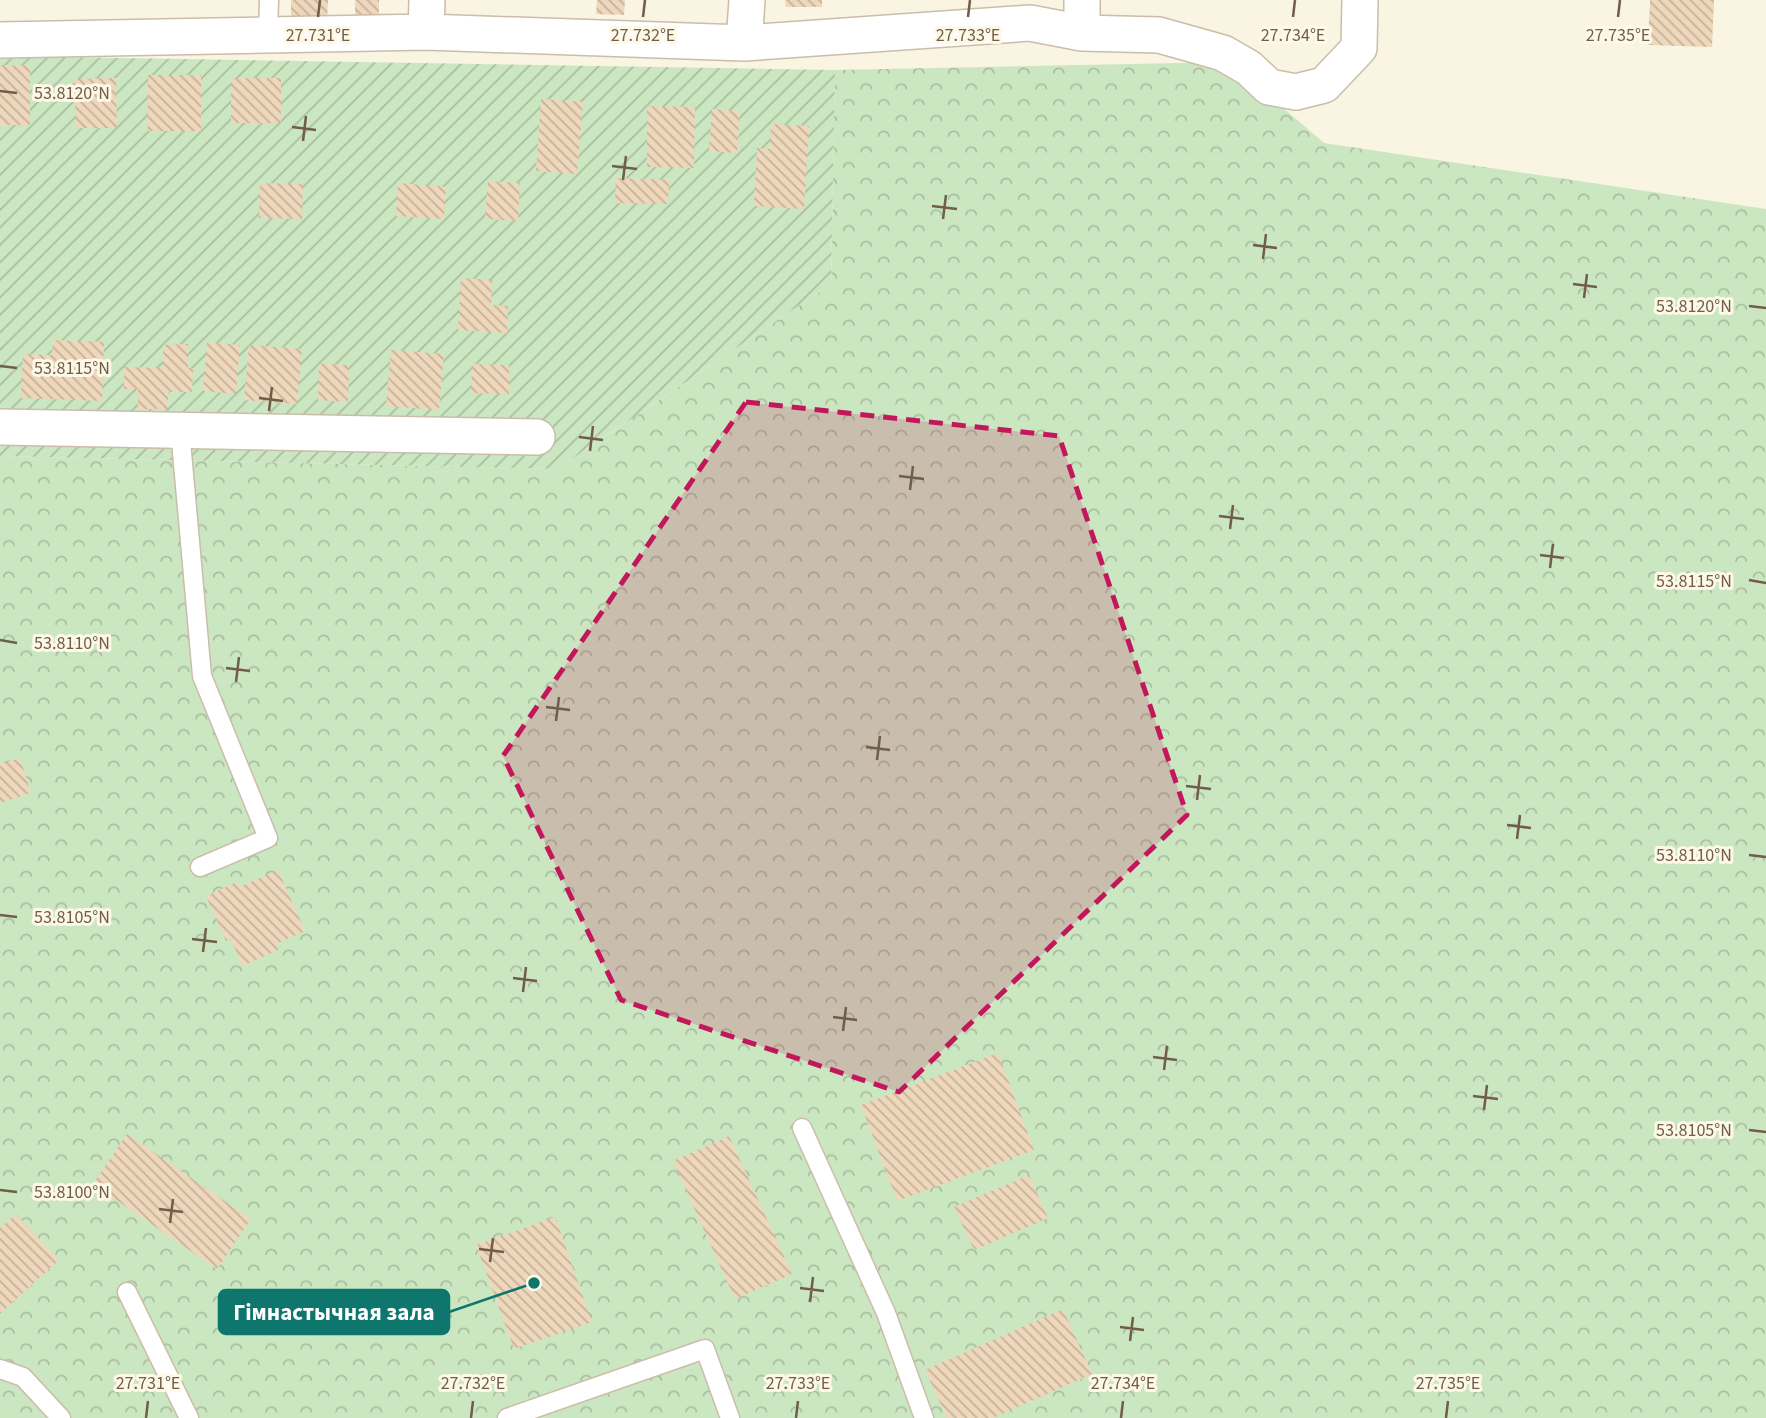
<svg xmlns="http://www.w3.org/2000/svg" width="1766" height="1418" viewBox="0 0 1766 1418" font-family="'Source Sans 3',sans-serif">
<style>
.forest{fill:url(#forest-crowns)}
.garden{fill:url(#garden-furrows)}
.building{fill:url(#building-back-hatch)}
.lines{fill:none;stroke-linecap:round;stroke-linejoin:round}
.lane-casing{stroke:#cabda9;stroke-width:21}
.street-casing{stroke:#cabda9;stroke-width:38}
.lane{stroke:#fff;stroke-width:18}
.street{stroke:#fff;stroke-width:35}
.marked{fill:#c2185b;fill-opacity:0.2;stroke:#c2185b;stroke-width:5;stroke-dasharray:14 9;stroke-linejoin:round}
.ticks{fill:none;stroke:#705d4a;stroke-width:2.5}
.ticks-label{font-size:18px;text-anchor:middle;fill:#705d4a;stroke:#fef8e7;stroke-width:6;stroke-linejoin:round;paint-order:stroke}
.leader{fill:none;stroke:#0f766e;stroke-width:2.5}
.callout-dot{fill:#0f766e;stroke:#fef8e7;stroke-width:2.5}
.callout{fill:#0f766e;stroke:#0f766e;stroke-width:2.5}
.callout-label{font-size:23px;text-anchor:middle;font-weight:bold;fill:#fff}
</style>
<defs>
<pattern id="forest-crowns" width="20" height="18" patternUnits="userSpaceOnUse" patternTransform="scale(1.75)"><rect width="20" height="18" fill="#cbe7c2"/><path d="M2 6a3 3 0 1 1 6 0M12 15a3 3 0 1 1 6 0" fill="none" stroke="#a9bea0"/></pattern>
<pattern id="garden-furrows" width="10" height="10" patternUnits="userSpaceOnUse" patternTransform="scale(1.75)"><rect width="10" height="10" fill="#cbe7c2"/><path d="M-1 1l2-2M0 10L10 0M9 11l2-2" fill="none" stroke="#a9bea0"/></pattern>
<pattern id="building-back-hatch" width="6" height="6" patternUnits="userSpaceOnUse" patternTransform="scale(1.75)"><rect width="6" height="6" fill="#eed7bb"/><path d="M-1 5l2 2M0 0l6 6M5-1l2 2" fill="none" stroke="#c5b29a"/></pattern>
</defs>
<rect width="100%" height="100%" fill="#faf4e2"/>
<path class="forest" d="M1230 62 1324 143 1766 209V1418H0V456L557 469 831 284 835 70Z"/>
<path class="garden" d="M0 56 835 70 831 284 557 469 0 456Z"/>
<path class="building" d="M291 0H328L327 24H291Z
M355 0H379V18H355Z
M597 0H625L624 15 596 14Z
M785 0H822V7H786Z
M1650 0H1714L1712 47 1648 45Z
M0 65 30 66V125H0Z
M148 75H201V131H148Z
M116 78 117 128H76L74 79Z
M231 78H281V123H231Z
M541 99 583 102 577 174 536 171Z
M647 106 695 107 694 168 647 167Z
M712 109 740 111 737 153 709 151Z
M771 124 809 126 804 209 754 206 757 148 770 149Z
M616 178 669 180 668 204 615 203Z
M488 181 520 183 518 221 485 219Z
M260 183 303 184 302 219 259 218Z
M398 183 446 187 444 219 396 216Z
M461 278 492 280 491 305 508 306 507 333 458 330Z
M53 340 104 342 102 401 21 398 23 354 52 355Z
M207 342 240 345 236 394 203 391Z
M188 344V368H193L192 392H168V409H138V389H124V367L163 368V345Z
M249 345 302 349 297 404 244 400Z
M391 350 444 354 439 410 386 406Z
M319 364 349 365 348 402 318 400Z
M472 364 509 365V394L471 393Z
M20 758 31 793 0 803V764Z
M278 870 305 931 276 944 278 950 242 966 231 939 226 941 206 896 237 882 239 887Z
M998 1053 1034 1150 897 1201 861 1105Z
M127 1134 251 1219 217 1269 93 1184Z
M729 1136 792 1274 735 1299 673 1161Z
M1029 1175 1048 1218 974 1250 954 1207Z
M16 1214 59 1260 0 1314V1228Z
M555 1217 592 1322 514 1349 476 1245Z
M1063 1309 1092 1374 993 1418H947L925 1370Z"/>
<g class="lines">
<g class="lane-casing">
<path id="lane" d="M268 33 269 0
M180 430 202 676 268 838 200 867
M802 1128 886 1313 924 1418
M127 1292 189 1418
M0 1369 23 1377 61 1418
M507 1418 705 1349 730 1418"/>
</g>
<g class="street-casing">
<path id="street" d="M426 32 427 0
M1082 33 1159 35 1223 53 1249 68 1269 87 1296 92 1324 85 1359 48 1360 0
M0 40 426 32 744 43 1030 23 1082 33V0
M744 43 747 0
M0 427 537 437"/>
</g>
<use href="#lane" class="lane"/>
<use href="#street" class="street"/>
</g>
<path class="marked" d="M746 402 1059 436 1187 815 899 1092 621 1000 503 756Z"/>
<path class="ticks" d="M318 17 320 0M643 17 645 0M968 17 970 0M1293 17 1295 0M1618 17 1620 0M0 91 17 93M292 127 316 130M303 141 306 116M612 166 637 169M623 180 626 156M932 206 957 209M943 219 946 195M1253 245 1277 248M1263 259 1266 234M1573 284 1597 287M1584 298 1587 274M1749 306 1766 308M0 366 17 368M259 398 283 401M269 411 272 387M579 437 603 440M590 451 593 426M899 476 924 479M910 490 913 466M1219 516 1244 519M1230 529 1233 505M1540 555 1564 558M1550 568 1553 544M1749 580 1766 583M0 640 17 643M226 668 250 671M236 682 239 657M546 707 570 710M556 721 559 697M866 747 890 750M877 760 880 736M1186 786 1211 789M1197 800 1200 775M1507 825 1531 828M1517 839 1520 815M1749 855 1766 857M0 915 17 917M192 939 217 942M203 952 206 928M513 978 537 981M523 992 526 967M833 1017 857 1020M843 1031 846 1007M1153 1057 1177 1060M1164 1070 1167 1046M1473 1096 1498 1099M1484 1110 1487 1085M1749 1130 1766 1132M0 1190 17 1192M159 1209 183 1212M170 1223 173 1199M479 1249 504 1252M490 1262 493 1238M800 1288 824 1291M810 1302 813 1277M1120 1327 1144 1330M1130 1341 1133 1317M146 1418 148 1401M471 1418 473 1401M796 1418 798 1401M1121 1418 1123 1401M1446 1418 1448 1401"/>
<g class="ticks-label">
<text x="318" y="41">27.731°E</text>
<text x="643" y="41">27.732°E</text>
<text x="968" y="41">27.733°E</text>
<text x="1293" y="41">27.734°E</text>
<text x="1618" y="41">27.735°E</text>
<text x="72" y="99">53.8120°N</text>
<text x="1694" y="312">53.8120°N</text>
<text x="72" y="374">53.8115°N</text>
<text x="1694" y="587">53.8115°N</text>
<text x="72" y="649">53.8110°N</text>
<text x="1694" y="861">53.8110°N</text>
<text x="72" y="923">53.8105°N</text>
<text x="1694" y="1136">53.8105°N</text>
<text x="72" y="1198">53.8100°N</text>
<text x="148" y="1389">27.731°E</text>
<text x="473" y="1389">27.732°E</text>
<text x="798" y="1389">27.733°E</text>
<text x="1123" y="1389">27.734°E</text>
<text x="1448" y="1389">27.735°E</text>
</g>
<path class="leader" d="M534 1283L449 1312"/>
<circle class="callout-dot" cx="534" cy="1283" r="7"/>
<rect class="callout" x="219" y="1290" width="230" height="44" rx="7"/>
<g class="callout-label">
<text x="334" y="1320">Гімнастычная зала</text>
</g>
</svg>
